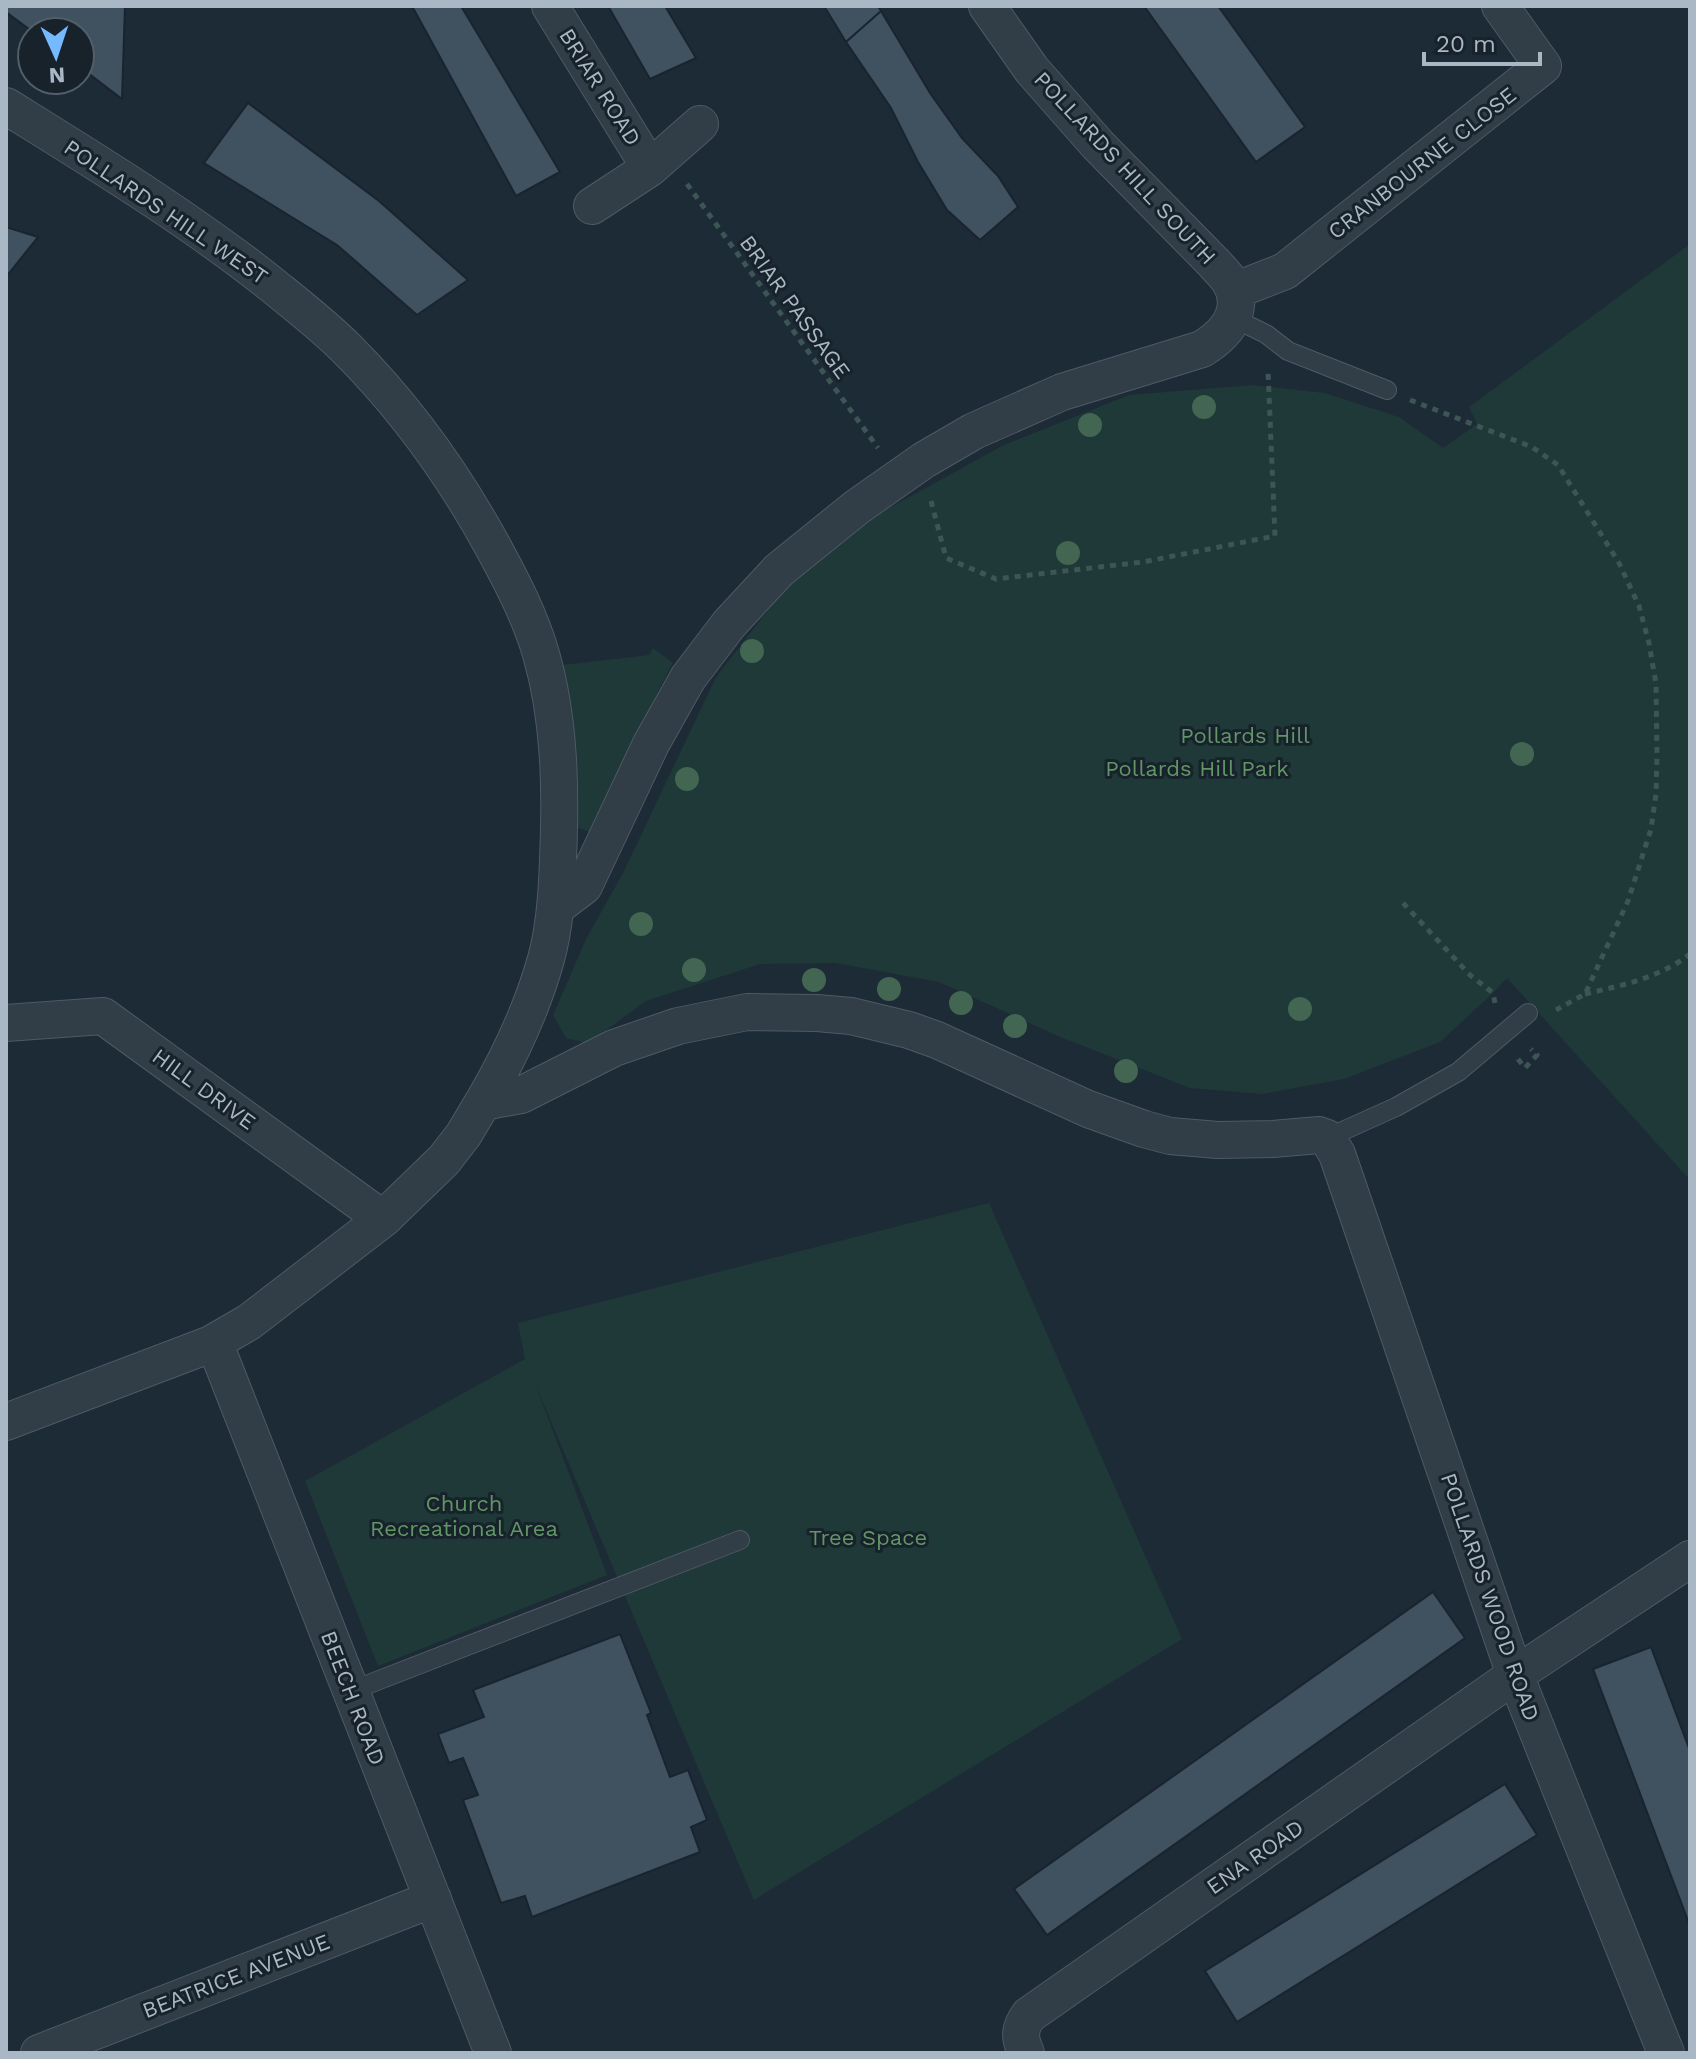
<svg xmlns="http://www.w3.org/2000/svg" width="1696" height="2059" viewBox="0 0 1696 2059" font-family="'Work Sans',sans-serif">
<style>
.green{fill:#1f3838}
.building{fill:#40515f;stroke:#19242e;stroke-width:2}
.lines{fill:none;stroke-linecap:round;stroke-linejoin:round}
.service-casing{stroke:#4e5a66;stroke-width:20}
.minor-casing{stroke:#4e5a66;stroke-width:38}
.path{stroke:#3d5555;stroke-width:5;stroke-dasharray:6 6;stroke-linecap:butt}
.service{stroke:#313d47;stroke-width:18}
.minor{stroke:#313d47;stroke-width:36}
.tree{fill:#426651}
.labels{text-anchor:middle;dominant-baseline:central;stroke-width:6;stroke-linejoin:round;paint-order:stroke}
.street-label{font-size:22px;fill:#aab7c5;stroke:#17222b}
.park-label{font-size:22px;fill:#619667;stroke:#17222b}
</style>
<rect width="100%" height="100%" fill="#1d2b37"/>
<path class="green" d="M1690 244V1180L1507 978 1493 993 1440 1042 1344 1079 1262 1094 1190 1088 1058 1036 939 982 836 963 760 964 646 1001 601 1034 585 1043 566 1038 553 1015 586 939 623 873 716 677 790 582 878 514 1004 445 1129 395 1252 385 1325 393 1399 417 1443 448 1477 424 1469 407Z
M653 648 673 663 658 691 590 832 578 828C575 774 578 716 562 665L649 655Z
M989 1203 1182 1639 754 1900 536 1386 607 1575 378 1666 305 1481 525 1359 518 1323Z"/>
<path class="building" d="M6 6H125L122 99 80 67V32H33L6 12Z
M412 6H461L560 172 516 196Z
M608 6H665L696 58 650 79Z
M824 6H878L881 11 846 42Z
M1144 6H1218L1305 127 1256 162Z
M881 11 930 93 962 138 998 176 1018 207 980 240 947 210 918 162 891 108 846 42Z
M248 103 379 201 468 280 417 315 337 245 204 163Z
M6 227 38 237 6 277Z
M1433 1592 1465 1638 1047 1935 1014 1889Z
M620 1634 651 1713 647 1715 670 1777 688 1770 707 1820 691 1827 700 1852 532 1917 525 1896 501 1903 463 1800 478 1795 463 1758 449 1763 438 1734 484 1717 473 1690Z
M1651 1647 1690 1751V1926L1593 1669Z
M1505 1784 1537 1835 1237 2022 1205 1971Z"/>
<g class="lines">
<g class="service-casing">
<path id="service" d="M1233 318 1266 334 1288 351 1387 390
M1327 1138 1396 1107 1458 1072 1528 1013
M351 1691 740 1540"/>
</g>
<g class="minor-casing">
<path id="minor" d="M550 6 650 168
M6 106C96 162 188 218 271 284 297 305 324 326 347 349 405 407 453 474 492 545 511 580 530 616 541 654 560 720 561 791 558 859 557 892 555 927 546 959 532 1009 510 1056 483 1102
M592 206 650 168 700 124
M1234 291 1285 271 1543 66 1500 6
M555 908 584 886 651 744 688 678 729 624 779 570 857 507 924 460 974 431 1062 392 1202 349C1225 335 1247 311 1230 282 1226 275 1219 269 1214 263L1098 145 1032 70 987 6
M6 1023 103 1016 383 1219
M211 1344 220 1357 493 2053
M6 1422 211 1344 249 1322 383 1219 444 1160 464 1134 483 1102 521 1095 614 1048 678 1026 747 1012 817 1013 851 1016 909 1030 937 1040 1088 1109 1144 1129 1170 1136 1218 1140 1273 1139 1319 1135 1327 1138 1337 1154 1515 1675 1666 2053
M39 2053 433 1899
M1026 2053C1019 2037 1019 2029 1029 2015L1515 1675 1690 1559"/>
</g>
<path class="path" d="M687 184 878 448
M1410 400 1532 447 1558 465 1619 563 1639 606 1649 643 1656 684 1657 755 1656 794 1651 829 1628 901 1585 994 1556 1010
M931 501 946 558 996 579 1143 562 1275 536 1268 370
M1403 903 1470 975 1493 993 1495 1003
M1585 994C1623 985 1659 978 1690 954
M1518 1059 1525 1068 1537 1055 1531 1049"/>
<use href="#service" class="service"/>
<use href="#minor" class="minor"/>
</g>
<g class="tree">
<circle cx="1204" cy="407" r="12"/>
<circle cx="1090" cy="425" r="12"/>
<circle cx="1068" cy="553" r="12"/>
<circle cx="752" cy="651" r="12"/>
<circle cx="1522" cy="754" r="12"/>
<circle cx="687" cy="779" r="12"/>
<circle cx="641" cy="924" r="12"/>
<circle cx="694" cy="970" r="12"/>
<circle cx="814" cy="980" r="12"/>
<circle cx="889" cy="989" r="12"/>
<circle cx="961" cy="1003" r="12"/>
<circle cx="1300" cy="1009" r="12"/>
<circle cx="1015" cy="1026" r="12"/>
<circle cx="1126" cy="1071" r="12"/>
</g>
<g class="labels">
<g class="street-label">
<text transform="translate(600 87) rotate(58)">BRIAR ROAD</text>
<text transform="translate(1422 163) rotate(-38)">CRANBOURNE CLOSE</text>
<text transform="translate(1125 168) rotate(47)">POLLARDS HILL SOUTH</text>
<text transform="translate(166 212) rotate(34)">POLLARDS HILL WEST</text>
<text transform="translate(795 307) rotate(54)">BRIAR PASSAGE</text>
<text transform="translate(204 1089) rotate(36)">HILL DRIVE</text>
<text transform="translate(1490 1597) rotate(71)">POLLARDS WOOD ROAD</text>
<text transform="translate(353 1698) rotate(69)">BEECH ROAD</text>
<text transform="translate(1255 1857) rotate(-35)">ENA ROAD</text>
<text transform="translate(236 1976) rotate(-21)">BEATRICE AVENUE</text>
</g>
<g class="park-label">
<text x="1245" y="735">Pollards Hill</text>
<text x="1197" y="768">Pollards Hill Park</text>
<text x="464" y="1503">Church<tspan x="464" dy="25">Recreational Area</tspan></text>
<text x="868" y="1537">Tree Space</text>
</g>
</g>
<rect width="1696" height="2059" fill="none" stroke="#aab7c5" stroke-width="16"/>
<g transform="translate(56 56) rotate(177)"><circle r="38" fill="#17222b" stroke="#525e69" stroke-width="2"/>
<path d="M0-6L14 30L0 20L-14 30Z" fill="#75baff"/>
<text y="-12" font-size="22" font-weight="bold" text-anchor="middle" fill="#aab7c5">N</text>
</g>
<path d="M1424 52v12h116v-12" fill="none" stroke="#aab7c5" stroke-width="4"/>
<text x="1436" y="52" font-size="24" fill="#aab7c5" stroke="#17222b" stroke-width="6" paint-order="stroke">20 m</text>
</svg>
